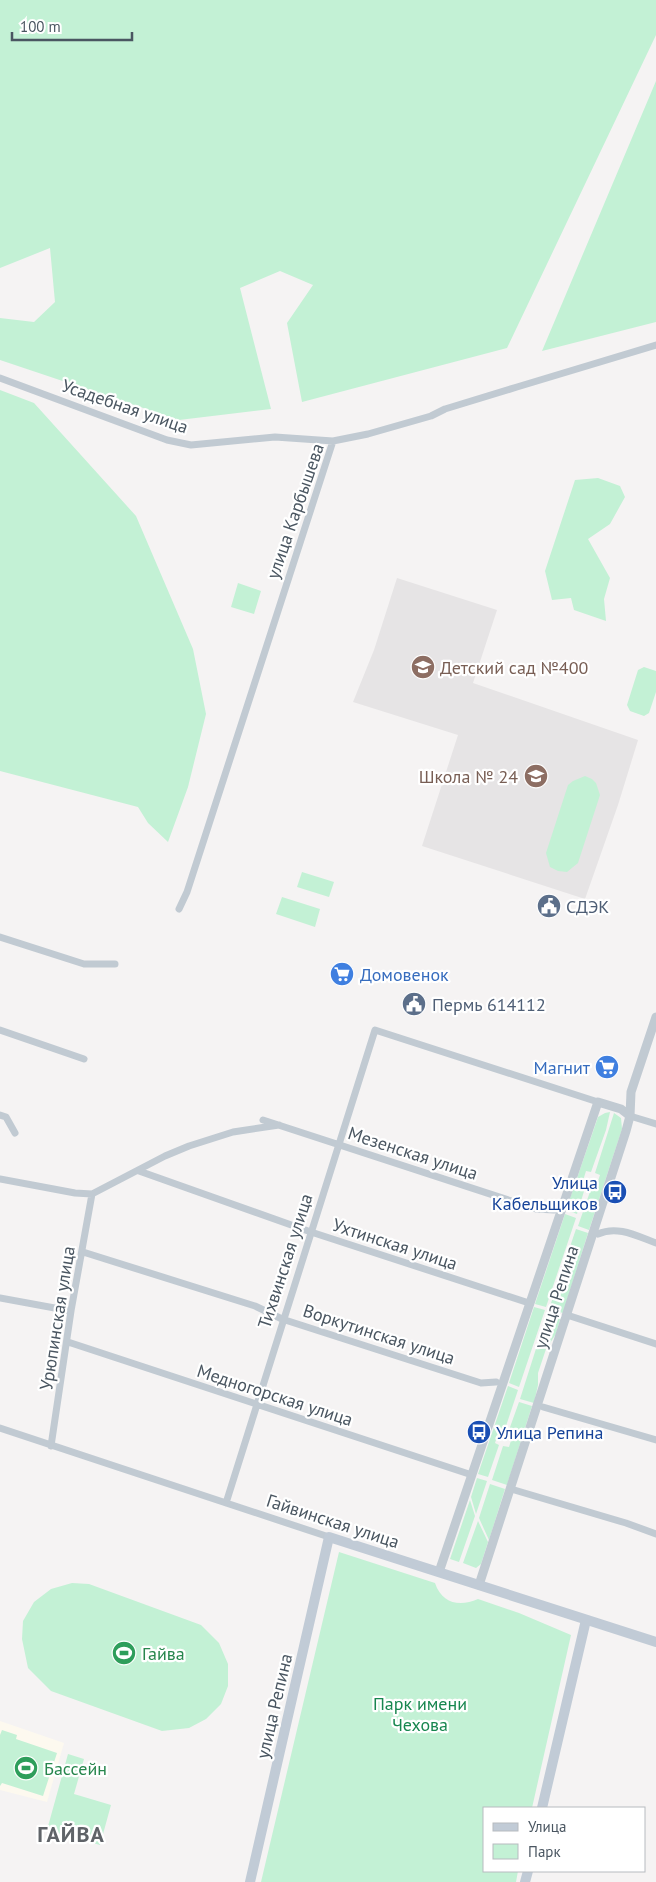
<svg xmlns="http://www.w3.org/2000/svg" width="656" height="1882" viewBox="0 0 656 1882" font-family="'PT Sans',sans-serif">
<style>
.commercial{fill:#fdf9ef}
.education{fill:#e6e4e5}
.green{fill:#c3f1d5}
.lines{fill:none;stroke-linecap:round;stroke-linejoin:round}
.minor{stroke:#c1cad2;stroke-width:7}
.tertiary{stroke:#c1cad2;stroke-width:9}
.secondary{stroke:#c1cbd6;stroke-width:10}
.labels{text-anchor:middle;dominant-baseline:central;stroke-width:4.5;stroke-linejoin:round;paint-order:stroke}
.street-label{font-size:18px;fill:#4a5661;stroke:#fff}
.education-label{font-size:18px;fill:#785e54;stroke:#fff;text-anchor:start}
.service-label{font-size:18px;fill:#4e5e75;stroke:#fff;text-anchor:start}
.shop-label{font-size:18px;fill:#366cbe;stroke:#fff;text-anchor:start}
.transit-label{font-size:18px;fill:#164399;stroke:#fff;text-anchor:end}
.leisure-label{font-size:18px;fill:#27864d;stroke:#fff;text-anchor:start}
.park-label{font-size:18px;fill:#17864f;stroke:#fff}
.district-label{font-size:22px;font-weight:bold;letter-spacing:1px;fill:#5f6368;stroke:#fff}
</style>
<rect width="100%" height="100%" fill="#f5f3f3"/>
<path class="commercial" d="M0 1721 64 1743 47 1802 0 1790Z"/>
<path class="education" d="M397 578 497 610 473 683 638 740 618 805 585 899 422 846 458 735 353 702 374 650Z"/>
<path class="green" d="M0 0H656V35L507 348 302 402 287 323 313 285 280 271 240 288 271 409 179 420 0 360V318L34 322 55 302 50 248 0 268Z
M656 81V322L542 351Z
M0 390 34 403 136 516 193 649 206 714 188 787 168 842 148 823 138 807 0 771Z
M598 478 620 486 625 497 610 524 588 539 610 578 604 599 606 621 574 610 571 598 552 600 545 571 575 480Z
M238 583 261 591 254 614 231 607Z
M644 667 656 671V692L649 713 644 716 630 711 627 705 638 670Z
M585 776 592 779 596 783 600 795 578 863 567 872 558 871 550 867 546 853 568 785 573 781Z
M302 872 334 882 329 897 297 887Z
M282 897 320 909 315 927 276 914Z
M610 1112 606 1130 591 1172 586 1171 581 1187 585 1188 577 1214 566 1210 598 1117 605 1113Z
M614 1113 621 1118 622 1129 589 1230 578 1226 592 1186 596 1187 600 1175 595 1173Z
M565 1214 576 1218 546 1307 535 1304Z
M576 1229 588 1233 563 1313 549 1309Z
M534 1307 545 1310 519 1387 509 1383Z
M548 1311 561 1316 556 1334 546 1349 538 1373V1385L534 1403 520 1399Z
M508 1386 518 1390 504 1432 499 1430 495 1443 499 1445 488 1477 478 1474Z
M519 1402 532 1406 507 1485 492 1480 503 1446 509 1447 514 1431 509 1430Z
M477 1478 487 1481 476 1514 471 1497Z
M490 1484 505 1489 489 1540 479 1518Z
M470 1500 475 1516 459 1562 450 1559Z
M478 1521 488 1542 481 1564 476 1568 463 1563Z
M339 1552 435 1583C442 1604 460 1607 478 1599L519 1613 571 1635 532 1808H485V1871H518L516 1882H261Z
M72 1583 89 1584 201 1625 219 1643 228 1664V1686L221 1704 206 1719 189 1728 162 1731 51 1691 28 1668 22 1639 23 1621 34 1602 51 1589Z
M2 1730 17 1735 16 1739 57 1753 43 1796 2 1783 0 1786V1735Z
M68 1754 84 1759 74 1794 111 1805 100 1845 47 1830Z"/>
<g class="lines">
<path class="minor" d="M0 378 167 440 191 445 275 437 333 441 368 434 431 416 445 409 517 387 656 345
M179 909 187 892 333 441
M0 937 84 964H115
M0 1030 84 1059
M0 1115 6 1117 15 1133
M630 1116 656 1124
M263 1120 536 1209 554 1210
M139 1171 311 1232 529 1303
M0 1179 75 1193 92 1194 165 1156 189 1146 233 1132 279 1125
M598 1234C617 1225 637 1236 656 1243
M83 1252 255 1306 282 1319 481 1383 496 1382
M0 1298 71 1311
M567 1315 656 1344
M68 1342 472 1475
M543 1407 656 1440
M0 1428 329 1537
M51 1446 71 1311 92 1194
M511 1489 626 1523 656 1534
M226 1503 375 1030 598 1102"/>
<path class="tertiary" d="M439 1572 598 1102 621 1109 630 1116
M479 1585 626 1131 630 1116 631 1092 656 1017"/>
<path class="secondary" d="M542 1808 586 1620
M250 1882 329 1537 656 1642
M525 1882 528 1871"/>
</g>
<defs>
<g id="school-disc" transform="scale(1.25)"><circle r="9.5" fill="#8d6e63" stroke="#fff"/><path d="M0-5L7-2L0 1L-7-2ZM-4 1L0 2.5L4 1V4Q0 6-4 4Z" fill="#fff"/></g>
<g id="civic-disc" transform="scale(1.25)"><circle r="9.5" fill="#5c6f8a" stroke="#fff"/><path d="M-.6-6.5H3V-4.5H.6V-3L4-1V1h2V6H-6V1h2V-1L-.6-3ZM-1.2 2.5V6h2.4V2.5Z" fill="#fff"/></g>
<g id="supermarket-disc" transform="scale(1.25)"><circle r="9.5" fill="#3f7fe0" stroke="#fff"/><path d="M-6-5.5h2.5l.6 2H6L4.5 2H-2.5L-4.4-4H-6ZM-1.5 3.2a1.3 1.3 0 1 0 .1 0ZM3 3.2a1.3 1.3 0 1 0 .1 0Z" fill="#fff"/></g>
<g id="bus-disc" transform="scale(1.25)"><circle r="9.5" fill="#1a4fb4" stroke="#fff"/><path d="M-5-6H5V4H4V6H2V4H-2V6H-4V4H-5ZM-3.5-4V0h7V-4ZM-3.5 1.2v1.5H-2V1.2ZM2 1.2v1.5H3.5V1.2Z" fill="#fff"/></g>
<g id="stadium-disc" transform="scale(1.25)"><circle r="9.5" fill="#2e9e5b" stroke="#fff"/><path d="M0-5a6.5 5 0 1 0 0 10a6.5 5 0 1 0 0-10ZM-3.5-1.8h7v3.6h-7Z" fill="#fff"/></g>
</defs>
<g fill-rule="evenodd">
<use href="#school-disc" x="423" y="667"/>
<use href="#school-disc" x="536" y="776"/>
<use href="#civic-disc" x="549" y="906"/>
<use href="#supermarket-disc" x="342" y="974"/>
<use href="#civic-disc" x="414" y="1004"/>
<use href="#supermarket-disc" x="607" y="1067"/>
<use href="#bus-disc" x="615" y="1192"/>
<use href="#bus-disc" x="479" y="1432"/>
<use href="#stadium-disc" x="124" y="1653"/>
<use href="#stadium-disc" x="26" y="1768"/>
</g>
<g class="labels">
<g class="street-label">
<text transform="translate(125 406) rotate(19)">Усадебная улица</text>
<text transform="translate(295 511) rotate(-71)">улица Карбышева</text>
<text transform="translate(413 1153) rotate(18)">Мезенская улица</text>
<text transform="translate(395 1244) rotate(18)">Ухтинская улица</text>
<text transform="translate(285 1261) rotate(-72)">Тихвинская улица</text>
<text transform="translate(556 1297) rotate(-72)">улица Репина</text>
<text transform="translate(57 1318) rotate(-81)">Урюпинская улица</text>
<text transform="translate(379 1334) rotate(18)">Воркутинская улица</text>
<text transform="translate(275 1395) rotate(18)">Медногорская улица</text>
<text transform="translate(333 1521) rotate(18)">Гайвинская улица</text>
<text transform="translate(274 1706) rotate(-77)">улица Репина</text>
</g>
<g class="education-label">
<text x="440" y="667">Детский сад №400</text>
<text x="518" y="776" text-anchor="end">Школа № 24</text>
</g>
<g class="service-label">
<text x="566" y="906">СДЭК</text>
<text x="432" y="1004">Пермь 614112</text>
</g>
<g class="shop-label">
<text x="360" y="974">Домовенок</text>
<text x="590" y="1067" text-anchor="end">Магнит</text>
</g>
<g class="transit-label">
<text x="598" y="1182">Улица<tspan x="598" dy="21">Кабельщиков</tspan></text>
<text x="496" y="1432" text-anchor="start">Улица Репина</text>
</g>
<g class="leisure-label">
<text x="142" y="1653">Гайва</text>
<text x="44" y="1768">Бассейн</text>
</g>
<g class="park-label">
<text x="420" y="1703">Парк имени<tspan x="420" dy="21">Чехова</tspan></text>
</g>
<g class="district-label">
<text x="71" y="1834">ГАЙВА</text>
</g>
</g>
<rect x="483" y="1807" width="162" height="65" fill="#ffffff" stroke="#b7bbc0"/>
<rect x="493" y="1823" width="25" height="8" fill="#c1cbd6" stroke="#b7bbc0"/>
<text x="528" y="1832" font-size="15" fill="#4a5661">Улица</text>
<rect x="493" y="1844" width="25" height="15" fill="#c3f1d5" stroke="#b7bbc0"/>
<text x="528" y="1857" font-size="15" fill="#4a5661">Парк</text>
<path d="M12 32v8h120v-8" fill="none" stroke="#4a5661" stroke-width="2.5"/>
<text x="20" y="32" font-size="15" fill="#4a5661" stroke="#ffffff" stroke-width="4" paint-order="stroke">100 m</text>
</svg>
